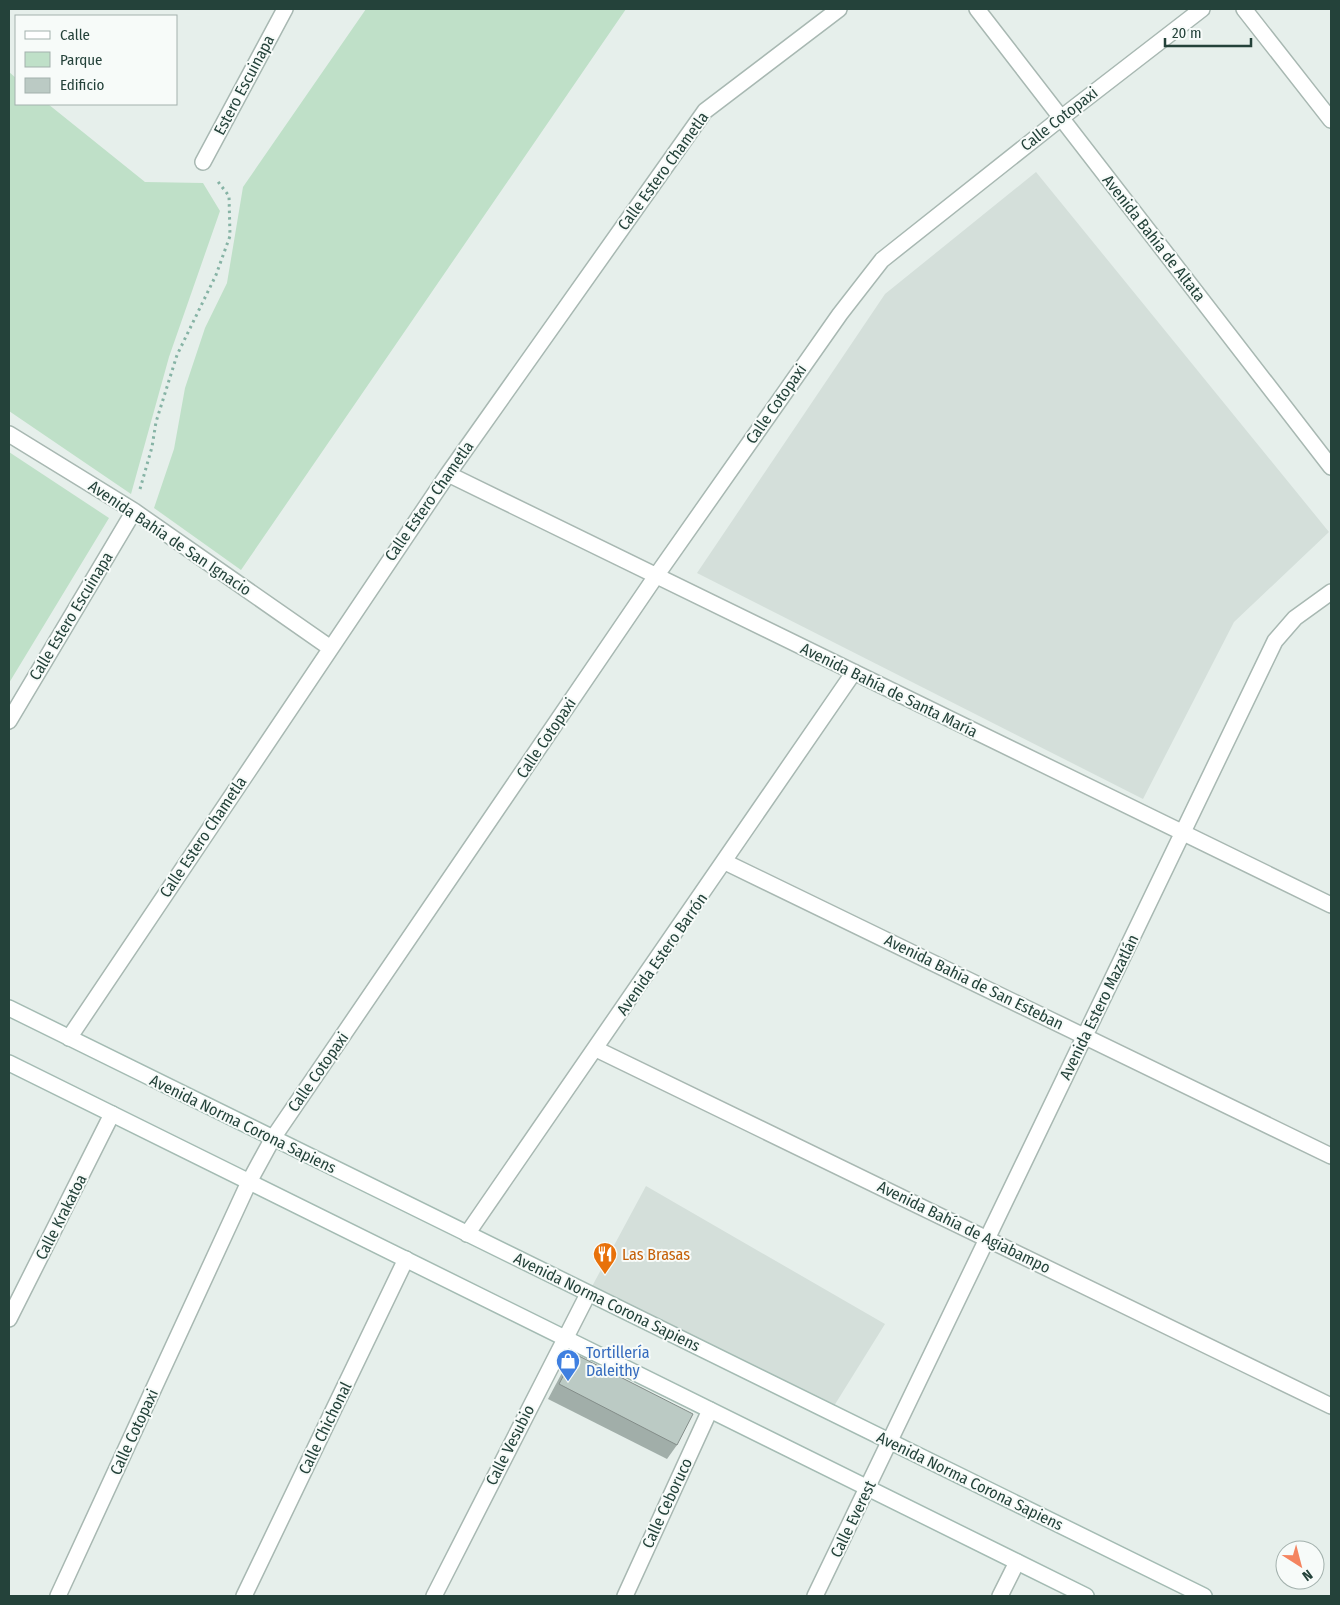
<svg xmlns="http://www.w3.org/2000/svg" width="1340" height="1605" viewBox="0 0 1340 1605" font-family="'Fira Sans Condensed',sans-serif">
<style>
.built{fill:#d4dfda}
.green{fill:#bfe0c8}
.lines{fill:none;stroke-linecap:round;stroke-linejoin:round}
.street-casing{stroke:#a8b8b2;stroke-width:18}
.secondary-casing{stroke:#a4bbb3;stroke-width:18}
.path{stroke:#86b3a5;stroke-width:3;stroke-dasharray:2.5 4;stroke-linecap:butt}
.street{stroke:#fff;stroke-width:15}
.secondary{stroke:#fff;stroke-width:15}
.wall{fill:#a1aea9}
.building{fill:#bbcac4;stroke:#838d89}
.labels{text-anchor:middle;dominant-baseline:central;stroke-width:4;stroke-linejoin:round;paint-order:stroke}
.street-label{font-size:16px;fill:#24423a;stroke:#f7fbf9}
.food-label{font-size:16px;fill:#c56008;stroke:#f7fbf9;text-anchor:start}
.shop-label{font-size:16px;fill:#366cbe;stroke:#f7fbf9;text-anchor:start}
</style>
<rect width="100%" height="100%" fill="#e6efeb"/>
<path class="built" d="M1036 172 1329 532 1234 622 1143 799 697 573 885 294Z
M646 1186 885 1324 829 1414 589 1292Z"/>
<path class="green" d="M366 9H626L241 570 154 508 174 449 185 388 205 328 227 283 243 187Z
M9 72 16 78V104H48L145 182 203 183 220 211 169 357 131 494 9 411Z
M9 452 109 518 9 683Z"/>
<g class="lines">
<g class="street-casing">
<path id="street" d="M977 9 1331 467
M1244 9 1331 120
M203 162 285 9
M9 434 134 511 329 647
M448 474 1331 905
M9 721 134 511
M725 862 1331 1156
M69 1038 448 474 705 111 839 9
M596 1049 1331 1406
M467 1234 854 672
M9 1319 112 1114
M58 1596 249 1182 273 1138 656 576 840 314 882 260 1061 118 1202 9
M244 1596 406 1259
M434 1596 588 1294
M625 1596 710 1410
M815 1596 1275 641 1295 618 1331 592
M1000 1596 1017 1562"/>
</g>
<g class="secondary-casing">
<path id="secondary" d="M9 1008 1204 1596
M9 1063 1086 1596"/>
</g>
<path class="path" d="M140 489 152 447 156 422 177 355 216 275 230 236 229 196 216 179"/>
<use href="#street" class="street"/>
<use href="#secondary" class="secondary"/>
</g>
<path class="wall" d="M575 1354 677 1445 667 1459 548 1399 564 1369Z"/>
<path class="building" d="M575 1354 693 1414 677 1445 559 1384Z"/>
<defs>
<g id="restaurant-pin" transform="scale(1.25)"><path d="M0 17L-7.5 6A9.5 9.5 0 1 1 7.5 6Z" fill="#e8710a" stroke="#f7fbf9"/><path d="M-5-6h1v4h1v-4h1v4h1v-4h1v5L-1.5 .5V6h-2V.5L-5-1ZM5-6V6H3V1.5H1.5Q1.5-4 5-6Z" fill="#fff"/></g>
<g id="shop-pin" transform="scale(1.25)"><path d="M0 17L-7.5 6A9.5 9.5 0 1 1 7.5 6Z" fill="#3f7fe0" stroke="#f7fbf9"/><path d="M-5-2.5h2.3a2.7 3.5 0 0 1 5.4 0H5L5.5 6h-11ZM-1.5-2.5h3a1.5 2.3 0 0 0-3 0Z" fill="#fff"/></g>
</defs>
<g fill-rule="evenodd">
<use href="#restaurant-pin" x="605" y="1254"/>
<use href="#shop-pin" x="568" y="1361"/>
</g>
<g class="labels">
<g class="street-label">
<text transform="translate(244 85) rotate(-62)">Estero Escuinapa</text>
<text transform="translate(1059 119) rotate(-38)">Calle Cotopaxi</text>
<text transform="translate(663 171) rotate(-54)">Calle Estero Chametla</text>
<text transform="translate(1154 238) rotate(52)">Avenida Bahía de Altata</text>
<text transform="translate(776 404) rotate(-55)">Calle Cotopaxi</text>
<text transform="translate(429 501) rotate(-55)">Calle Estero Chametla</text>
<text transform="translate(170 538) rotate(34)">Avenida Bahía de San Ignacio</text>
<text transform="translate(71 616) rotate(-59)">Calle Estero Escuinapa</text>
<text transform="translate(889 690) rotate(26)">Avenida Bahía de Santa María</text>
<text transform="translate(546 738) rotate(-56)">Calle Cotopaxi</text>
<text transform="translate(203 837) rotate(-56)">Calle Estero Chametla</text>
<text transform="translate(662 954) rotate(-55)">Avenida Estero Barrón</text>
<text transform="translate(974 982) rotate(26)">Avenida Bahía de San Esteban</text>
<text transform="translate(1099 1007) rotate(-64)">Avenida Estero Mazatlán</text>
<text transform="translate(318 1072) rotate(-55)">Calle Cotopaxi</text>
<text transform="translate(243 1124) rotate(26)">Avenida Norma Corona Sapiens</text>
<text transform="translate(61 1217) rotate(-63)">Calle Krakatoa</text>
<text transform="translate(964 1227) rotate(26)">Avenida Bahía de Agiabampo</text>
<text transform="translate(607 1302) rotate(26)">Avenida Norma Corona Sapiens</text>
<text transform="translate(325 1428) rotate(-64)">Calle Chichonal</text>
<text transform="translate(134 1432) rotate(-65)">Calle Cotopaxi</text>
<text transform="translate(510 1445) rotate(-63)">Calle Vesubio</text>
<text transform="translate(970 1481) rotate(26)">Avenida Norma Corona Sapiens</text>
<text transform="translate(667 1503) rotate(-65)">Calle Ceboruco</text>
<text transform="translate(853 1519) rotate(-64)">Calle Everest</text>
</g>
<g class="food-label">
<text x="622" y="1254">Las Brasas</text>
</g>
<g class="shop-label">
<text x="586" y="1352">Tortillería<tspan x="586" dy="18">Daleithy</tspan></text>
</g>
</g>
<rect width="1340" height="1605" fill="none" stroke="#24423a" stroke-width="20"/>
<rect x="15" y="15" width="162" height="90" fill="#f7fbf9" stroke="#a3b1ad"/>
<rect x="25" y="31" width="25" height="8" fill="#ffffff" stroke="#a3b1ad"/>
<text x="60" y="40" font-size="15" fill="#24423a">Calle</text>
<rect x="25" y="52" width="25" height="15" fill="#bfe0c8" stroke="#a3b1ad"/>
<text x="60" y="65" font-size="15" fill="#24423a">Parque</text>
<rect x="25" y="78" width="25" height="15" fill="#bbcac4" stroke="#a3b1ad"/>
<text x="60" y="90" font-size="15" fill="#24423a">Edificio</text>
<g transform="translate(1300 1565) rotate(144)"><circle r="24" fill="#f7fbf9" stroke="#a3b1ad"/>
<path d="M0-4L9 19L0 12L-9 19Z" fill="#f4845f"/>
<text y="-8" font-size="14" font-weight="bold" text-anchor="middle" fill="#24423a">N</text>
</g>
<path d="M1165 38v8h86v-8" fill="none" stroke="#24423a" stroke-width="2.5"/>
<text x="1172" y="38" font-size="15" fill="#24423a" stroke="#f7fbf9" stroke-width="4" paint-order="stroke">20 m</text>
</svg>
